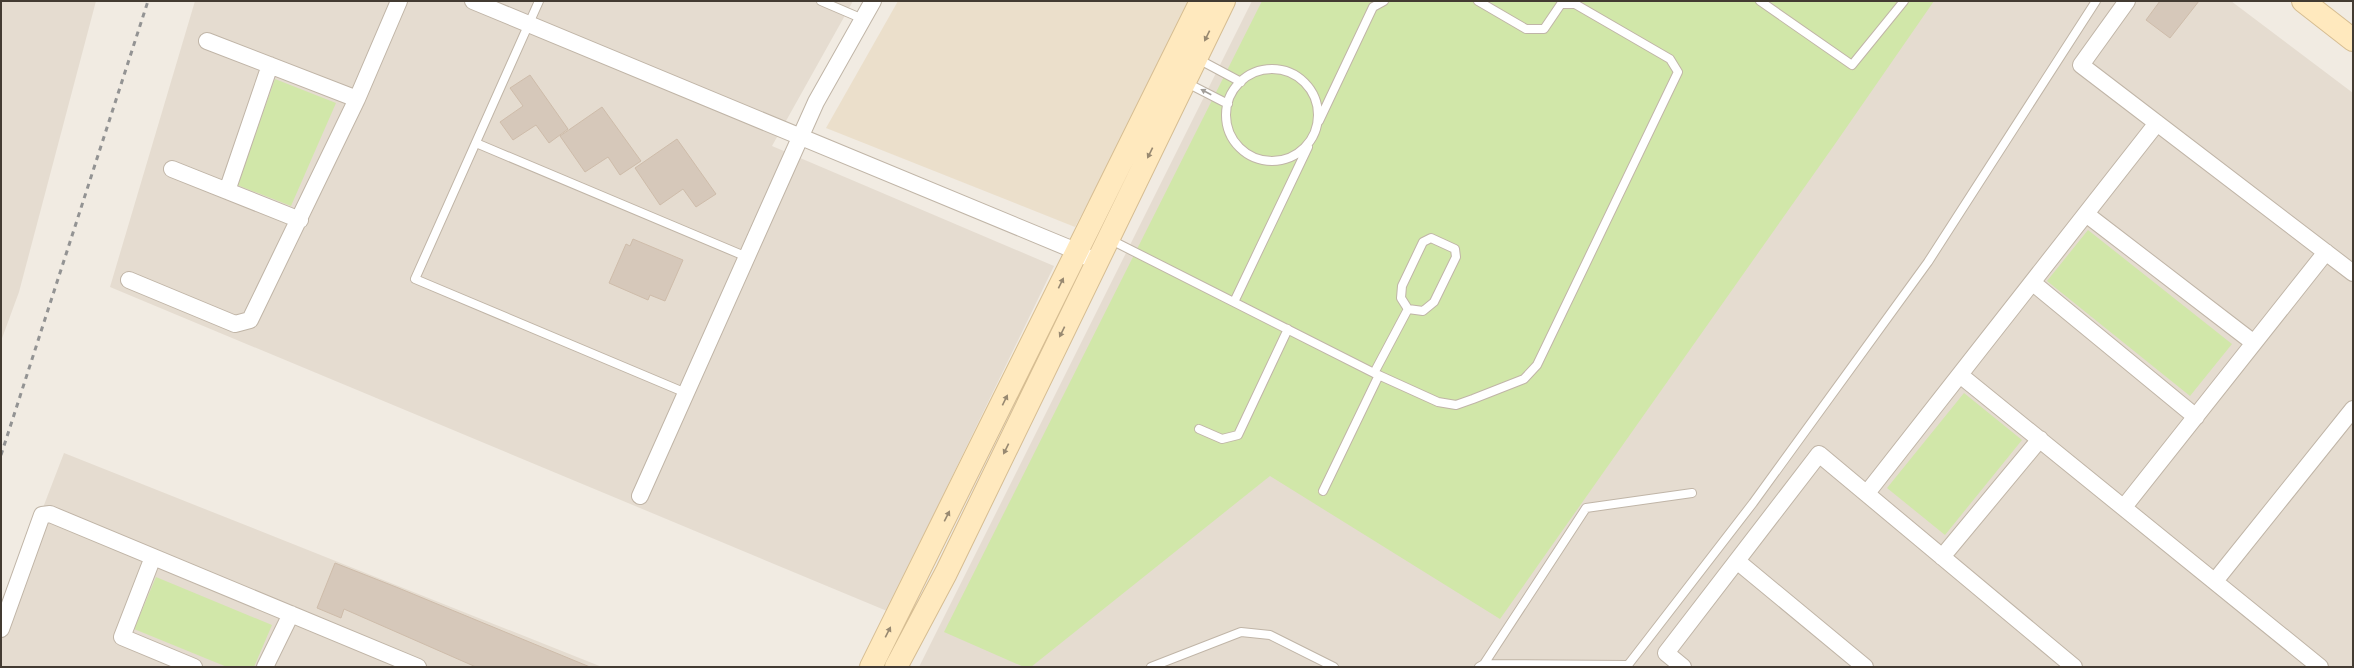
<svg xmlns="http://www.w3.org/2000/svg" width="2354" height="668" viewBox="0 0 2354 668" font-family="Inter,sans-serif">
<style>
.residential{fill:#e5dcd0}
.education{fill:#ebdfcb}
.green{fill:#d1e7a9}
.building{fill:#d6c8ba;stroke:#cebcaa}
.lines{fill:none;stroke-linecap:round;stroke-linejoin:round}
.lane-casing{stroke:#c0b5a7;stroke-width:10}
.street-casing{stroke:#c0b5a7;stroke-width:18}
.secondary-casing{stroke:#d6bd92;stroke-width:24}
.lane{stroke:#fff;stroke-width:8}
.street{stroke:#fff;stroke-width:16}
.secondary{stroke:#ffe9be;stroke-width:22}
.rail{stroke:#939393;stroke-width:3;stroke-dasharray:5 5;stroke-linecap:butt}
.oneway{fill:#988971}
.oneway2{fill:#a19d98}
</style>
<rect width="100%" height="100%" fill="#f1ebe2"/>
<path class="residential" d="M1 1H96L19 292 1 341Z
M195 1H853L772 146 1054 266 887 611 110 287Z
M1252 1H2231L2353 93V667H919Z
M64 453 602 667H1V617Z"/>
<path class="education" d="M898 1H1195L1075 227 826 128Z"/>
<path class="green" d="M1262 1H1934L1835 144 1500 619 1270 476 1031 667H1024L944 632Z
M275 79 336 103 291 206 237 185Z
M2088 230 2232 344 2190 396 2047 281Z
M1964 393 2022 440 1945 535 1887 488Z
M156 577 272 625 254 667H227L134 629Z"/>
<path class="building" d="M2160 1H2199L2170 38 2146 20Z
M530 75 568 129 549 143 536 125 513 140 500 122 523 106 510 88Z
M602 107 641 161 620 175 608 157 585 172 560 136Z
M677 139 716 194 696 207 683 189 660 205 635 168Z
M633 239 683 260 665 301 650 295 648 300 609 283 626 244 630 246Z
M335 563 396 587 590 667H476L344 609 341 618 317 608Z"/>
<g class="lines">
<g class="lane-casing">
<path id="lane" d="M539 1 415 279 686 393
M821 1 863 19
M1760 1 1852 65 1904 1
M1198 59 1241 82
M1226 115a46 46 0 1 1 92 0a46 46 0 1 1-92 0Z
M1185 82 1228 104
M1319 121 1373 7 1384 1
M476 143 747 257
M1109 239 1374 373 1438 402 1456 405 1473 399 1524 379 1537 365 1678 72 1670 59 1575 4H1561L1544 29H1526L1478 1
M1234 302 1308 147
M1374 373 1408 309 1401 298 1402 286 1423 242 1431 238 1455 249 1456 257 1434 302 1423 311 1408 309
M1199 429 1222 439 1238 435 1288 329
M1323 491 1379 375
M1484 664 1586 508 1692 493
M1151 667 1241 632 1270 635 1334 667
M1479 667 1484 664 1628 665 1753 503 1928 262 2096 1"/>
</g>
<g class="street-casing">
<path id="street" d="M473 1 1076 251 1096 262
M2127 1 2081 65 2353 273
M207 41 357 99
M172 169 300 220
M227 191 270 65
M2086 214 2254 343
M129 280 235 324 250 320 357 99 399 1
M2033 283 2196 417
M1960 375 2320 667
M1867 493 2157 123
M640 496 816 102 873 1
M2124 507 2326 252
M153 557 122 637 194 667
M1942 557 2040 439
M1737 561 1865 667
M2215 581 2353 409
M1 629 42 515 50 514 418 667
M265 667 291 614
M1683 667 1666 653 1819 454 2074 667"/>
</g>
<g class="secondary-casing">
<path id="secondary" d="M2303 1 2353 40
M871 667 1201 1
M896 667 946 573 1224 1"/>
</g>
<use href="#lane" class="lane"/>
<use href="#street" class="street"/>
<use href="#secondary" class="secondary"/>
<path class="rail" d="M1 455 148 1"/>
</g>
<defs><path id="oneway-solid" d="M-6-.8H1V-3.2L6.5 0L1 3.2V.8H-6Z"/></defs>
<g class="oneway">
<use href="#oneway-solid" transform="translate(1207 36) rotate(116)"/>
<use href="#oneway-solid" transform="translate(1150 153) rotate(116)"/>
<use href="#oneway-solid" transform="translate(1061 283) rotate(-64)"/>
<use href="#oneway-solid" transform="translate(1062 332) rotate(116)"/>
<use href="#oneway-solid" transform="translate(1005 400) rotate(-64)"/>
<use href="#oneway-solid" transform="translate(1006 449) rotate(116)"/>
<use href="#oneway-solid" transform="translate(947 516) rotate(-63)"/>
<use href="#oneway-solid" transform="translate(888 632) rotate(-63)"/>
</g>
<use class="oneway2" href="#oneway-solid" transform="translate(1206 92) rotate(-152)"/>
<rect width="2354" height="668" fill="none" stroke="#433b32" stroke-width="4"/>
</svg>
